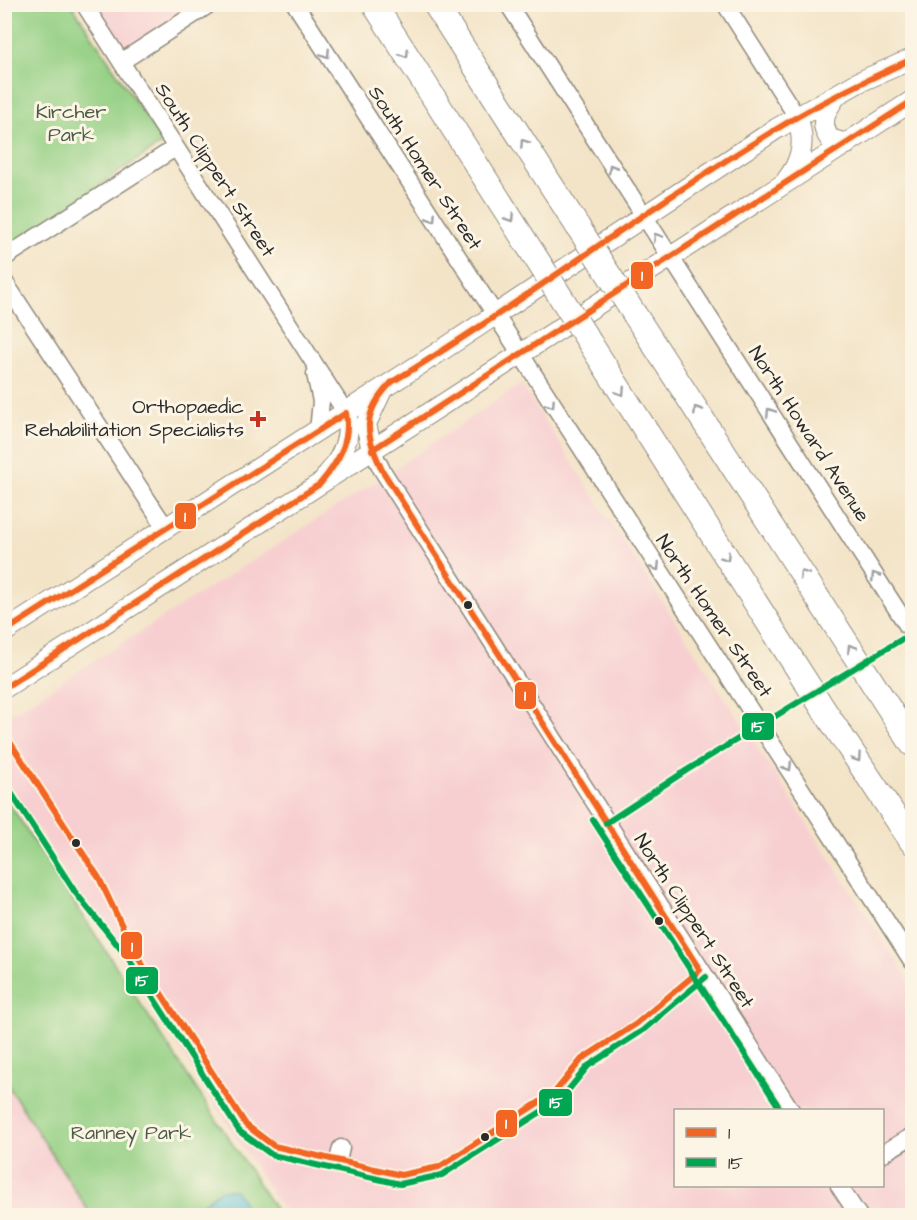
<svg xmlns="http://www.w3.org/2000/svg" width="917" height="1220" viewBox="0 0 917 1220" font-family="'Architects Daughter',sans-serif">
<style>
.built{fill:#f7cfd1;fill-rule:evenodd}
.green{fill:#95d085;stroke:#607e58;stroke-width:1.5}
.water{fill:#57bed4;stroke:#417480;stroke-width:1.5}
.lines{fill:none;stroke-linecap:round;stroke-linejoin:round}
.minor-casing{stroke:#8f887a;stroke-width:19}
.major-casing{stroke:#8f887a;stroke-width:22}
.highway-casing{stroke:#8f887a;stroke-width:26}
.minor{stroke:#fff;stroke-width:16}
.major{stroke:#fff;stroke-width:20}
.highway{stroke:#fff;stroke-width:24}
.highway-bridge-casing{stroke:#8f887a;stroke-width:26;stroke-linecap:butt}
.highway-bridge{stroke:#fff;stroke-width:24}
.bus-1-casing{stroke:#fcf5e5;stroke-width:10}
.bus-2-casing{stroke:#fcf5e5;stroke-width:10}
.bus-1{stroke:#f26522;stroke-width:6}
.bus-2{stroke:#00a651;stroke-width:6}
.oneway{stroke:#a0a0a0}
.poi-dot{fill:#c8321e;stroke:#fcf5e5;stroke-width:2}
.bus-dot{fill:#2b2b2b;stroke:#fcf5e5;stroke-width:2}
.labels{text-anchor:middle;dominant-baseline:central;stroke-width:6;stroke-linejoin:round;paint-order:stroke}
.park-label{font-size:20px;fill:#4b5d46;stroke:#fcf5e5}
.street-label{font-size:20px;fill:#2b2b2b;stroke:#fcf5e5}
.poi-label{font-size:20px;fill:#2b2b2b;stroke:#fcf5e5;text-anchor:end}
.line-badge{stroke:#fcf5e5;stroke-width:2}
.badge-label{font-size:16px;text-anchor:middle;font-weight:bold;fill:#fff}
</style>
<rect width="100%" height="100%" fill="#fcf5e5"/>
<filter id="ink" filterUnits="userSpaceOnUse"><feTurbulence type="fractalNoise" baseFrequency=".0167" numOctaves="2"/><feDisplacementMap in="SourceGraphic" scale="12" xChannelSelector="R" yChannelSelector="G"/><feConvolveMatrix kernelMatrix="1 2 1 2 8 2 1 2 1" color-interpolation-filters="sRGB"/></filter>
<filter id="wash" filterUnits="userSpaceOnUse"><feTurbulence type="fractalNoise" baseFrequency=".008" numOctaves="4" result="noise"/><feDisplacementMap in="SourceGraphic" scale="24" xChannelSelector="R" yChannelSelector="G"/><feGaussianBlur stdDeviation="1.35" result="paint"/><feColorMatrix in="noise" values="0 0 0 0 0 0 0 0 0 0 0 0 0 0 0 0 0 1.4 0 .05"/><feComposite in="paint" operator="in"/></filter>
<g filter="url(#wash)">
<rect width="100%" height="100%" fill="#f3e4c8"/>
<path class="built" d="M92 5H200L124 54Z
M521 384 912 985V1215H286L5 778V718L369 486ZM676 1110H882V1186H676Z
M5 1081 91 1215H5Z"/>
<path class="green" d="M4 5H72L163 143 109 178 74 208 4 252Z
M5 797 279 1215H91L5 1081Z"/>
<path class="water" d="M220 1190H235L251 1215H188Z"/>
</g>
<g filter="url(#ink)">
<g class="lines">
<g class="minor-casing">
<path id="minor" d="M84 4 346 413
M295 4 912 961
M508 4 912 633
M725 4 797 117
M121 62 210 4
M4 258 175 148
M4 281 166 528
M315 374 321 401 318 431
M372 450 382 470 791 1110
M882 1154 912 1136
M338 1161 341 1148
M839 1186 859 1216"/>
</g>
<g class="major-casing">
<path id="major" d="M837 95C826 109 818 123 830 139L847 144
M786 181C802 161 806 141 797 117
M372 450 366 424 381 392
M327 475C342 458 352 436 346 413
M4 632 436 354 776 129 859 82 912 59
M4 688 912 101"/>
</g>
<g class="highway-casing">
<path id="highway" d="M374 4 534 255
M435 4 578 227
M635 315 912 744
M590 343 824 710 912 842"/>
</g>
<use href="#minor" class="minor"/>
<use href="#major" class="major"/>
<use href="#highway" class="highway"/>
<g class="highway-bridge-casing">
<path id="highway-bridge" d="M578 227 635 315
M534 255 590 343"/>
</g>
<use href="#highway-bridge" class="highway-bridge"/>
<g class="bus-1-casing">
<path id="bus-1" d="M372 450 912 101
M4 632 346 413C351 442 338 462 320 484L4 688
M4 733 99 878 135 953 246 1125 274 1146 401 1175 439 1167 555 1092 582 1059 636 1024 700 970
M700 970 382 470C365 433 361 413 392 382 523 303 644 209 775 130 819 103 865 81 912 59"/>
</g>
<g class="bus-2-casing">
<path id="bus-2" d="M4 782 75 892 128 958 239 1131 272 1155 400 1184 442 1175 561 1099 588 1066 642 1031 706 977
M593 820 781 1110
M606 823 687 770 912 633"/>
</g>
<use href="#bus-1" class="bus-1"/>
<use href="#bus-2" class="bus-2"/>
</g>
<defs><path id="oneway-chevron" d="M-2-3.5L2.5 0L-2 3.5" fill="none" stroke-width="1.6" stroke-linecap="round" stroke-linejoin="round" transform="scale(1.5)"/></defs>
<g class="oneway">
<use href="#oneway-chevron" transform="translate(326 54) rotate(57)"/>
<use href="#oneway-chevron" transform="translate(405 54) rotate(57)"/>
<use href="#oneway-chevron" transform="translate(524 143) rotate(-123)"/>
<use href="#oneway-chevron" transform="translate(612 168) rotate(-122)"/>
<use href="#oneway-chevron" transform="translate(432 218) rotate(57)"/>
<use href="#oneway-chevron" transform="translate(510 218) rotate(57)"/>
<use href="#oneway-chevron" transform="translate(657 237) rotate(-123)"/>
<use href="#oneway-chevron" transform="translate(621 392) rotate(58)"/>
<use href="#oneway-chevron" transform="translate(551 404) rotate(57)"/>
<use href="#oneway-chevron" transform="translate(697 410) rotate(-123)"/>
<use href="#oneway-chevron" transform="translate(770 412) rotate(-123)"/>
<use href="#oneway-chevron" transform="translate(726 557) rotate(57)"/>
<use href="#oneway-chevron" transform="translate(656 567) rotate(57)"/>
<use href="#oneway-chevron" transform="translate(803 574) rotate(-123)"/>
<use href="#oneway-chevron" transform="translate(875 576) rotate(-123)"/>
<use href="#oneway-chevron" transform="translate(851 648) rotate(-123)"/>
<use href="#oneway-chevron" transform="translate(857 758) rotate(56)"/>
<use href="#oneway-chevron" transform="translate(788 767) rotate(58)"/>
</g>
</g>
<path class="poi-dot" d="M255 410h6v6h6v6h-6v6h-6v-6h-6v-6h6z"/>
<g class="bus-dot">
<circle cx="468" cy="605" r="5"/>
<circle cx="76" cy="843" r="5"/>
<circle cx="659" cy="921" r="5"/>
<circle cx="485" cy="1137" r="5"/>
</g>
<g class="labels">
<g class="park-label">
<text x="71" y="112">Kircher<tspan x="71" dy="23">Park</tspan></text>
<text x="131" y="1133">Ranney Park</text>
</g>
<g class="street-label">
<text transform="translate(425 168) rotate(57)">South Homer Street</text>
<text transform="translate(215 170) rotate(57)">South Clippert Street</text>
<text transform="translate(809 434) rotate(57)">North Howard Avenue</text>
<text transform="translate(714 616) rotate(56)">North Homer Street</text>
<text transform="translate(694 921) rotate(57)">North Clippert Street</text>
</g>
<g class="poi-label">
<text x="244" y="407">Orthopaedic<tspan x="244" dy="23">Rehabilitation Specialists</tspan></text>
</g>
</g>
<g class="line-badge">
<rect x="630" y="261" width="24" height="29" rx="6" fill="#f26522"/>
<rect x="174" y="502" width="23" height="28" rx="6" fill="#f26522"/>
<rect x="514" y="681" width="23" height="29" rx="6" fill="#f26522"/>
<rect x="741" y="712" width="34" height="29" rx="6" fill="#00a651"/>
<rect x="120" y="931" width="23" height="29" rx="6" fill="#f26522"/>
<rect x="125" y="966" width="34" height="29" rx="6" fill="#00a651"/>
<rect x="538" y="1088" width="35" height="29" rx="6" fill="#00a651"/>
<rect x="495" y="1109" width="23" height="29" rx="6" fill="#f26522"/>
</g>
<g class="badge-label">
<text x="642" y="281">1</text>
<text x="185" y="522">1</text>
<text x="525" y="701">1</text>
<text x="758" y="732">15</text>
<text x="132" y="952">1</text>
<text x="142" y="986">15</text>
<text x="556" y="1108">15</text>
<text x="506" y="1129">1</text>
</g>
<rect width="917" height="1220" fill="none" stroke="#fcf5e5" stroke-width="24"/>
<rect x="674" y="1109" width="210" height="78" fill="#fcf5e5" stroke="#a8a49b" stroke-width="1.5"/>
<rect x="686" y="1128" width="30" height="9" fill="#f26522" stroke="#a8a49b" stroke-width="1.5"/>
<text x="728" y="1139" font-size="18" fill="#2b2b2b">1</text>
<rect x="686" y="1158" width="30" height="9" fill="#00a651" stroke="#a8a49b" stroke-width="1.5"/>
<text x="728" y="1169" font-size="18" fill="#2b2b2b">15</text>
</svg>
